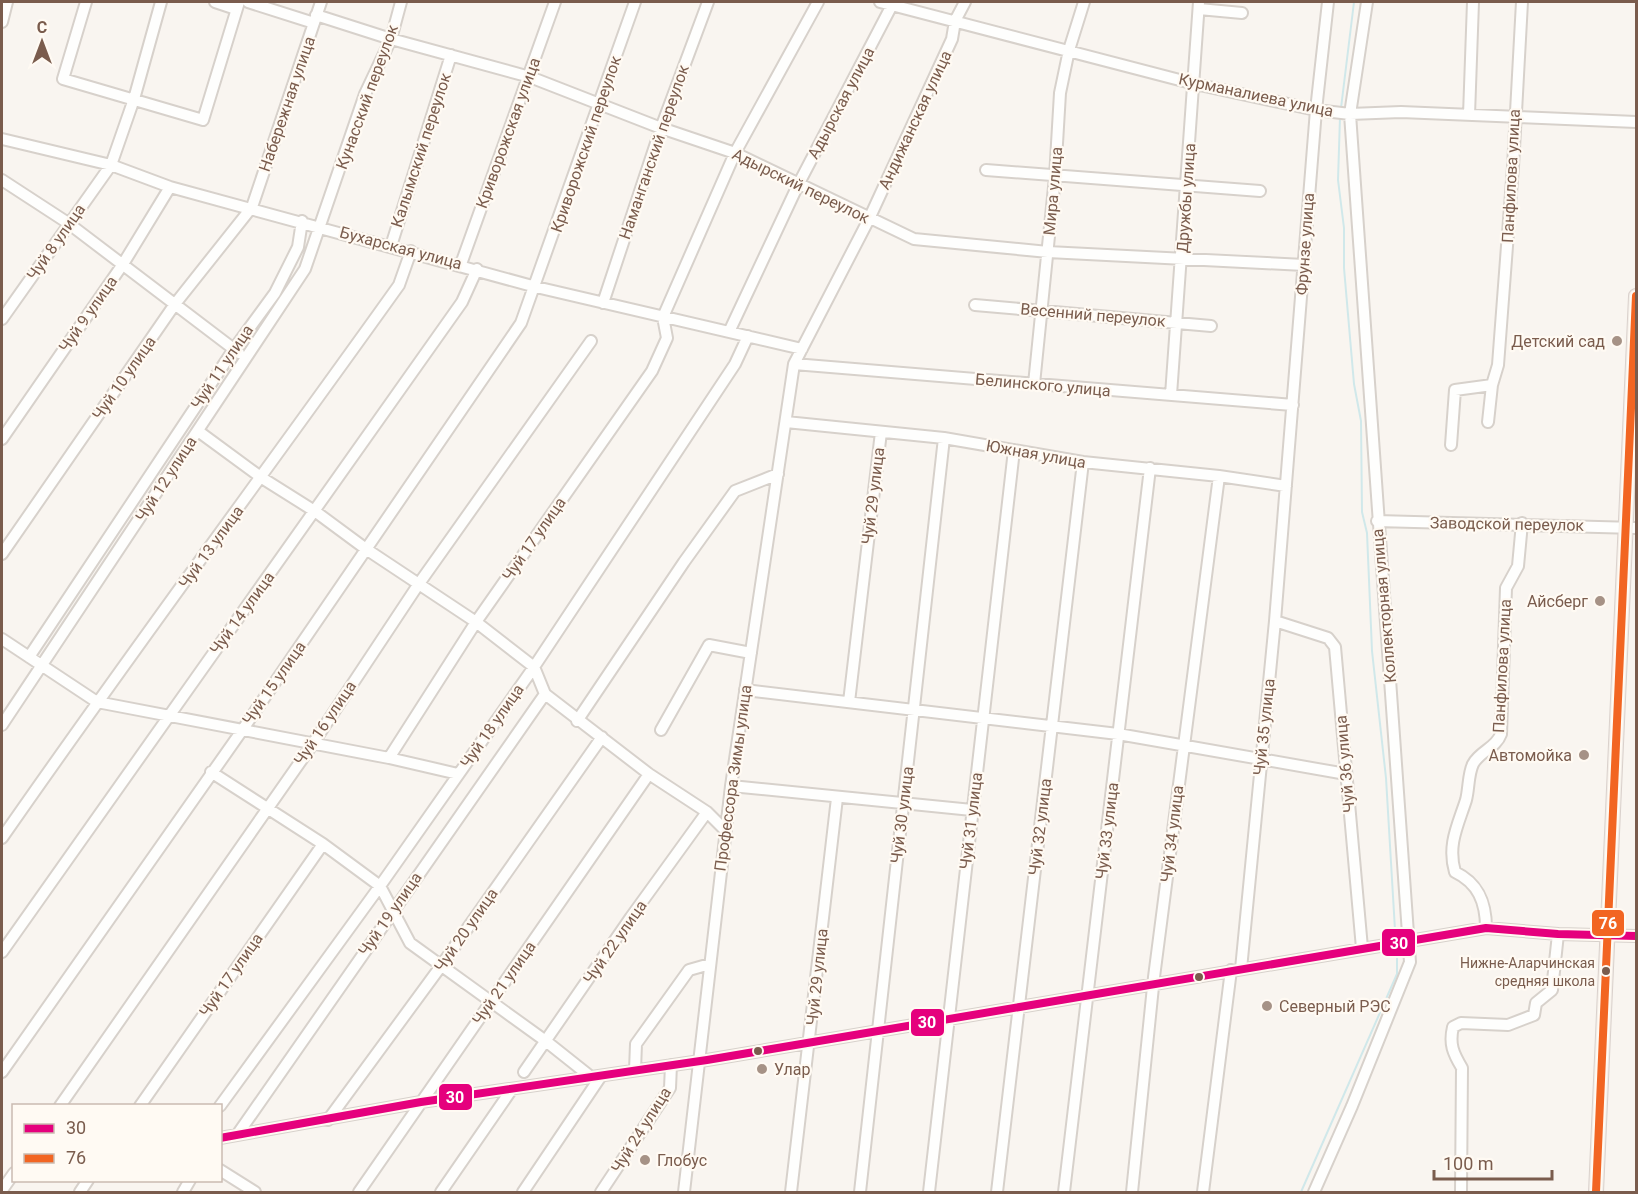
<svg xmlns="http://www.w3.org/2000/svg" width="1638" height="1194" viewBox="0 0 1638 1194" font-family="Roboto,sans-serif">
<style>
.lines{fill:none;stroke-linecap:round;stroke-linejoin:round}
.stream{stroke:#d0e8ea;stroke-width:2}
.minor-casing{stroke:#d7d1cb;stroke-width:14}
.major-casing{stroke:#dad1cc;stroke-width:16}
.minor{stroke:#fefefd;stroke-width:10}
.major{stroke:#f3eee8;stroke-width:14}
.bus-1-casing{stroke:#fffaf3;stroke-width:12}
.bus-2-casing{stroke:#fffaf3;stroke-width:12}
.bus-1{stroke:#e5007d;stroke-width:8}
.bus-2{stroke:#f26522;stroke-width:8}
.poi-dot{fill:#a69286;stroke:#fffaf3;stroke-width:2}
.bus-dot{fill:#7a5c4d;stroke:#fffaf3;stroke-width:2}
.labels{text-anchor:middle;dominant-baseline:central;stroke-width:4.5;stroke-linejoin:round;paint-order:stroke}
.bus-label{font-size:14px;fill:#7a5c4d;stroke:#fffaf3;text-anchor:end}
.street-label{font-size:16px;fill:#7a5c4d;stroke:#fffaf3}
.poi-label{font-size:16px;fill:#7a5c4d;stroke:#fffaf3;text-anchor:end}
.line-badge{stroke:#fffaf3;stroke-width:2}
.badge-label{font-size:16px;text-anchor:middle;font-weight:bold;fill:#fff}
</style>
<rect width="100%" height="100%" fill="#f9f5f0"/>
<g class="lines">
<path class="stream" d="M1341 108 1354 2
M1340 117 1338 180 1344 228V268L1354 384 1361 421 1362 512 1367 533 1372 651 1386 778 1395 930
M1301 1192 1397 974V953"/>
<g class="minor-casing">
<path id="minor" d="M86 2 63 79 203 120 239 2
M215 2 236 9
M248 2 314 23
M880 2 1195 84 1316 110 1350 114 1401 112 1636 122
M1199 9 1242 13
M316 15 391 39 530 77 661 128 735 153 914 239 1048 252 1304 265
M2 22 7 2
M1469 115 1473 2
M2 139 111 165 170 187 536 287 802 349
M986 170 1260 191
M2 180 68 223 239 353
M391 246 451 55
M461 264 555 2
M603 303 661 128 708 2
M975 305 1211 326
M2 319 111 165 134 99 161 2
M729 332 798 185 892 5
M794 364 1293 405
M1034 384 1055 177 1060 93 1069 50 1084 2
M1171 395 1199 2
M786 422 944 438 1083 462 1219 476 1286 486
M1488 422 1492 385 1498 365 1513 167 1522 2
M198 431 262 478 316 512 366 549 476 622 534 667 545 694 649 774 707 812 725 830
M2 439 123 264 170 187
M1451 445 1455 390 1492 385
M1377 521 1636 528
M2 554 175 304 252 207 321 2
M1275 621 1328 638 1335 647 1362 948
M2 639 97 702 389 758 458 774
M29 657 234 349 275 293 298 247 302 221
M745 690 1118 734 1346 774
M849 702 881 432
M577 721 684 562 735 491 778 474
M2 725 305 269 365 94 391 39 401 2
M661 730 709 645 751 653
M389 758 476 622 652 371 667 338 663 317 735 153 818 2
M211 772 323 844 380 886 410 943 547 1042 591 1077
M731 786 972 810
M2 838C131 652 267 470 399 285L411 251
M1486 928C1486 902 1478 883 1455 872 1447 845 1458 825 1466 800 1469 789 1468 774 1473 764 1480 751 1496 748 1501 734L1506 588 1518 566 1522 523
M2 952C154 734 310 520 462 302L477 269
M1241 969 1275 621 1316 110 1328 2
M635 1070 636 1044 689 970 710 964
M2 1072 243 729 521 323 635 2
M524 1072 631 917 707 812
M60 1106 312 745 418 585 591 341
M140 1106 323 844
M220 1106 380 886 534 667 735 364 748 336
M328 1120 441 966 602 737
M237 1135 545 694
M220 1138 421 1102 707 1060 1486 928 1558 934 1636 936
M220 1170 255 1192
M2 1190 14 1173
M80 1192 88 1180
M183 1192 190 1180
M359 1192 649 774
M441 1192 512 1089
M523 1192 601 1076
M601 1192 670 1088 671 1065
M684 1192 731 786 794 364 869 219 952 39 955 21 965 2
M791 1192 837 798
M860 1192 944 438
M929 1192 1014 450
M997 1192 1083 462
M1064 1192 1150 468
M1132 1192 1154 977 1219 476
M1203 1192 1231 970
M1314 1192 1352 1106 1410 962 1350 114 1367 2
M1461 1192 1462 1068C1453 1053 1449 1044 1453 1027L1461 1023 1508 1025 1534 1015 1536 1003 1552 990 1558 934"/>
</g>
<g class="major-casing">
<path id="major" d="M1596 1192 1636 296"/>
</g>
<use href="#minor" class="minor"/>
<use href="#major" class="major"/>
<g class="bus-1-casing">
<path id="bus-1" d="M220 1138 421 1102 707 1060 1486 928 1558 934 1636 936"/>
</g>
<g class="bus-2-casing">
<path id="bus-2" d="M1596 1192 1636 296"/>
</g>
<use href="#bus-1" class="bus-1"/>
<use href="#bus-2" class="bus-2"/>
</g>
<g class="poi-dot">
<circle cx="1617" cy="341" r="6"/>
<circle cx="1600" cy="601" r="6"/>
<circle cx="1584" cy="755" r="6"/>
<circle cx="1267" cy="1006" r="6"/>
<circle cx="762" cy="1069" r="6"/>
<circle cx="645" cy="1160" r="6"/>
</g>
<g class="bus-dot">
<circle cx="1606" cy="971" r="5"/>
<circle cx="1199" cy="977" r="5"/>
<circle cx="758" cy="1051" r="5"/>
</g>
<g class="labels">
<g class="bus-label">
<text x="1595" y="963">Нижне-Аларчинская<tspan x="1595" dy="18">средняя школа</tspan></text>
</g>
<g class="street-label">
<text transform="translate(1256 95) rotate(12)">Курманалиева улица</text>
<text transform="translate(367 97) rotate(-70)">Кунасский переулок</text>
<text transform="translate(841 103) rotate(-62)">Адырская улица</text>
<text transform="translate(287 104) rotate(-71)">Набережная улица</text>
<text transform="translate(915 120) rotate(-65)">Андижанская улица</text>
<text transform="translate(508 133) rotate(-70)">Криворожская улица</text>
<text transform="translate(586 144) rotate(-71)">Криворожский переулок</text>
<text transform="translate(421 150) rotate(-72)">Калымский переулок</text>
<text transform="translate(654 152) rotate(-71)">Наманганский переулок</text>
<text transform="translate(1511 176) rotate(-87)">Панфилова улица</text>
<text transform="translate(801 186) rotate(26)">Адырский переулок</text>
<text transform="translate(1053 191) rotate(-85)">Мира улица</text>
<text transform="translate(1186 198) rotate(-86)">Дружбы улица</text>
<text transform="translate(56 242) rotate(-55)">Чуй 8 улица</text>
<text transform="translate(1305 244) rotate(-86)">Фрунзе улица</text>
<text transform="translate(401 248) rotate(15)">Бухарская улица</text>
<text transform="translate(88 314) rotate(-55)">Чуй 9 улица</text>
<text transform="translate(1093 315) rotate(5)">Весенний переулок</text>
<text transform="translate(222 367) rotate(-56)">Чуй 11 улица</text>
<text transform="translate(124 378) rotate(-55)">Чуй 10 улица</text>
<text transform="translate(1043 385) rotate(5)">Белинского улица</text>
<text transform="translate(1036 454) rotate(10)">Южная улица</text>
<text transform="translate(166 479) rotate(-57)">Чуй 12 улица</text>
<text transform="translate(873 496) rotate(-83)">Чуй 29 улица</text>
<text transform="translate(1507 524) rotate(1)">Заводской переулок</text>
<text transform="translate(534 539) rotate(-55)">Чуй 17 улица</text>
<text transform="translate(211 547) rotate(-54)">Чуй 13 улица</text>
<text transform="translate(1384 606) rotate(-95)">Коллекторная улица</text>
<text transform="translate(242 613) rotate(-54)">Чуй 14 улица</text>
<text transform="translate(1502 666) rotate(-87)">Панфилова улица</text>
<text transform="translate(274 683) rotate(-55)">Чуй 15 улица</text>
<text transform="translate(325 723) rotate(-56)">Чуй 16 улица</text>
<text transform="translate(492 726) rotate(-55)">Чуй 18 улица</text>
<text transform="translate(1264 727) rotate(-84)">Чуй 35 улица</text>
<text transform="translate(1345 764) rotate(-95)">Чуй 36 улица</text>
<text transform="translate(733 778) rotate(-82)">Профессора Зимы улица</text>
<text transform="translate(902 815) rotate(-83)">Чуй 30 улица</text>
<text transform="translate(971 821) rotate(-83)">Чуй 31 улица</text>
<text transform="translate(1040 827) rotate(-83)">Чуй 32 улица</text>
<text transform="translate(1107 831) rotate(-83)">Чуй 33 улица</text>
<text transform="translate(1172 834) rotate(-83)">Чуй 34 улица</text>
<text transform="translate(390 914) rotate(-55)">Чуй 19 улица</text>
<text transform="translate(466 930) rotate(-55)">Чуй 20 улица</text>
<text transform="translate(615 942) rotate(-55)">Чуй 22 улица</text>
<text transform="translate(231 975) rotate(-55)">Чуй 17 улица</text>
<text transform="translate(817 977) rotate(-84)">Чуй 29 улица</text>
<text transform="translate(504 983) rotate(-55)">Чуй 21 улица</text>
<text transform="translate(641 1130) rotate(-58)">Чуй 24 улица</text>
</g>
<g class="poi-label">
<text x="1605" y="341">Детский сад</text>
<text x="1588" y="601">Айсберг</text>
<text x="1572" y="755">Автомойка</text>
<text x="1279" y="1006" text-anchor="start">Северный РЭС</text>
<text x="774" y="1069" text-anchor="start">Улар</text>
<text x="657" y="1160" text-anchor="start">Глобус</text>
</g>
</g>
<g class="line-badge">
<rect x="1591" y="909" width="34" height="28" rx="6" fill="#f26522"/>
<rect x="1381" y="928" width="35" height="29" rx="6" fill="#e5007d"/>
<rect x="910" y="1008" width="35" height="29" rx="6" fill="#e5007d"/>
<rect x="438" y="1083" width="35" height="28" rx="6" fill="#e5007d"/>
</g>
<g class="badge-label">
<text x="1608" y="929">76</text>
<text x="1399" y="949">30</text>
<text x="927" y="1028">30</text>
<text x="455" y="1103">30</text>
</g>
<rect width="1638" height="1194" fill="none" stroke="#7a5c4d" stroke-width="6"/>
<rect x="12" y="1104" width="210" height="78" fill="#fffaf3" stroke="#cabbb1" stroke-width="1.5"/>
<rect x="24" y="1124" width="30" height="9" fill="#e5007d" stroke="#cabbb1" stroke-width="1.5"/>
<text x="66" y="1134" font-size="18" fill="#7a5c4d">30</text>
<rect x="24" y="1154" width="30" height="9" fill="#f26522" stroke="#cabbb1" stroke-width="1.5"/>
<text x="66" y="1164" font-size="18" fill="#7a5c4d">76</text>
<g transform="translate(42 42)" stroke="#fffaf3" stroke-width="4.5" paint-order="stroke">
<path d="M0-4.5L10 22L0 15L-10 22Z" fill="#7a5c4d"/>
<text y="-9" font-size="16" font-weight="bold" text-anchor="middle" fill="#7a5c4d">С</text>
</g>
<path d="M1434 1170v9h118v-9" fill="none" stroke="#7a5c4d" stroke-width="3"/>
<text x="1443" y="1170" font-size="18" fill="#7a5c4d" stroke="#fffaf3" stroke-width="4.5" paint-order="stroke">100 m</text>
</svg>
